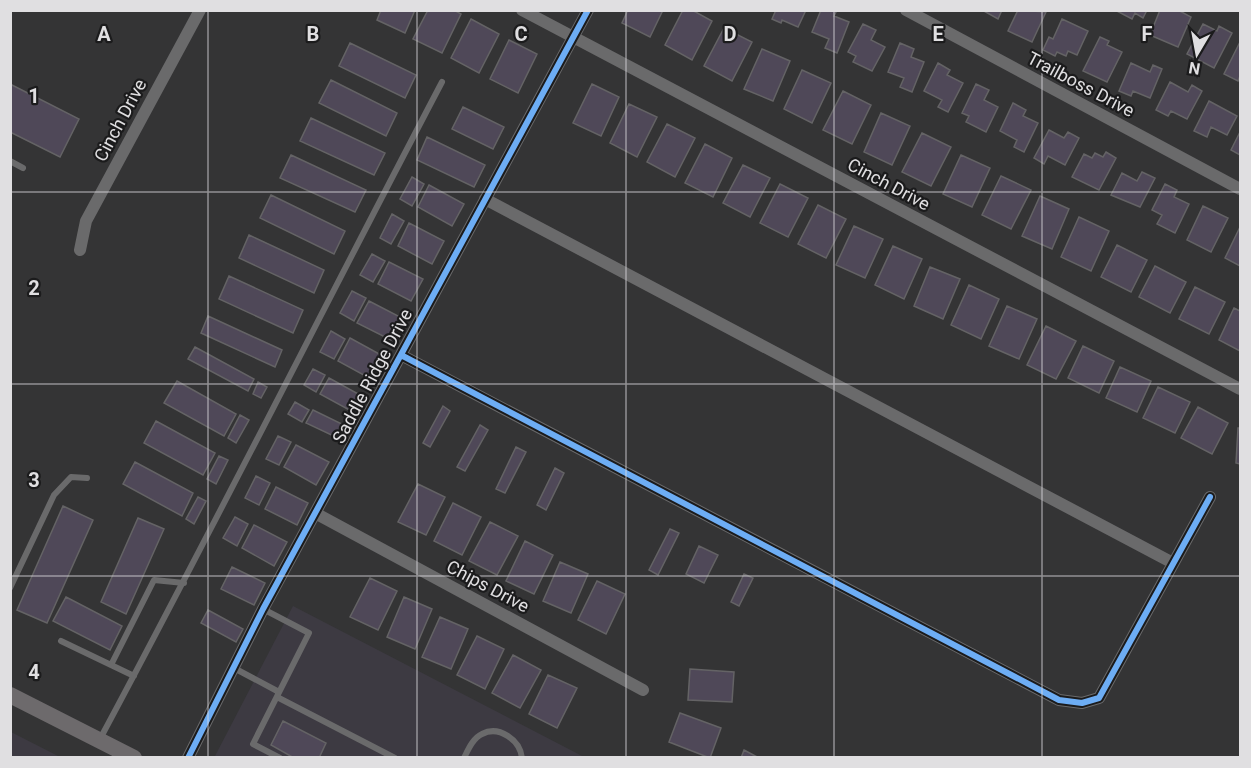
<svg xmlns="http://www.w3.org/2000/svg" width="1251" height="768" viewBox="0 0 1251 768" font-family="Roboto,sans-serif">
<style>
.built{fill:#3d3a42}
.building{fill:#4f4858;stroke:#646365;stroke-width:1.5}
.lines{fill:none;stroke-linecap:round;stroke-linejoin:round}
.lane{stroke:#6a6a6b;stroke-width:6}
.street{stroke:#6a6a6b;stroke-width:12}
.secondary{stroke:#6d6a6c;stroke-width:16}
.cycleway-casing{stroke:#1b1b1c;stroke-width:10}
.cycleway{stroke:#6dadf4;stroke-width:6}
.grid{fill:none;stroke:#e0dfe1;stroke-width:1.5;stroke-opacity:0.55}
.labels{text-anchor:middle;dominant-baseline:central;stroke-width:4.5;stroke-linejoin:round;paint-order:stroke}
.street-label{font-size:18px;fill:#e0dfe1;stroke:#1b1b1c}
.grid-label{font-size:20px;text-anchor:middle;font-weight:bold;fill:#e0dfe1;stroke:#1b1b1c;stroke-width:4.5;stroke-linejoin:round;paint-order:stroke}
</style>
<rect width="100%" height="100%" fill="#343435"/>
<path class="built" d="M293 606 584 757 214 758Z
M10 732H11L60 757H11Z"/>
<path class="building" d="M381 10H415L405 33 377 20Z
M428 10H454L461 14 442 53 413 39Z
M628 10H663L650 37 622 23Z
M683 10H692L712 21 692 60 665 45Z
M776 10H806L798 27 782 20 781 23 772 19Z
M821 10H837L834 16 849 22 837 53 825 48 829 39 812 32Z
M982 10H1002L998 19Z
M1018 10 1046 12 1032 42 1008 31Z
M1115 10H1147L1143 18 1135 13 1132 19Z
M1160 10H1178L1191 17 1178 47 1150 35Z
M471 19 499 34 479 73 451 58Z
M1062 19 1088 31 1077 55 1068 51 1066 56 1057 52 1055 56 1043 50 1049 37 1053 39Z
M863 24 876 30 871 40 885 47 872 71 853 62 856 56 848 52Z
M1203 24 1217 31 1219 26 1232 33 1214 68 1187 54Z
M724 28 752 42 732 81 704 66Z
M1100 37 1109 41 1107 45 1122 52 1107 82 1083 71Z
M509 40 537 54 518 93 490 79Z
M1240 42V76L1238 81 1224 74Z
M350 43 416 75 405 98 339 66Z
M900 43 914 49 911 57 924 62 912 92 900 87 904 78 888 72Z
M762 49 790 61 773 101 744 89Z
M938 63 950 70 947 75 963 83 948 112 938 107 942 100 924 91Z
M1131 63 1150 72 1153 65 1162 69 1150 98 1133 91 1131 96 1119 91Z
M802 70 831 83 812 123 784 109Z
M331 80 397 113 386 136 319 103Z
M1170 82 1188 92 1192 85 1202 91 1187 119 1171 111 1168 116 1156 110Z
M10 84 79 119 60 157 10 132Z
M592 84 619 97 601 136 573 123Z
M976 84 989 90 984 100 998 107 986 132 966 122 969 116 962 113Z
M843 91 871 105 852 144 823 130Z
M1209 101 1237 116 1227 135 1211 127 1207 137 1194 131Z
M1013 103 1026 110 1023 116 1038 123 1024 152 1014 147 1017 140 1000 131Z
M629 104 657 117 637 157 610 143Z
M463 107 504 127 493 149 452 129Z
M881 113 910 126 892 165 864 152Z
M311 118 385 153 374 175 300 141Z
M667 124 695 138 675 177 647 162Z
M1049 130 1064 138 1068 132 1079 138 1065 165 1048 156 1044 164 1034 158Z
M1240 132V155L1231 150Z
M922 133 951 147 931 186 902 172Z
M427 137 485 165 474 187 417 160Z
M705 144 732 158 713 197 685 183Z
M1106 152 1116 158 1099 190 1072 177 1084 154 1092 158 1095 153 1103 157Z
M291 155 366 190 355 212 280 178Z
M961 155 990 168 972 207 943 194Z
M743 165 770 178 750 217 723 203Z
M1142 172 1155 178 1140 207 1111 195 1122 173 1137 181Z
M1001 176 1031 190 1011 229 982 215Z
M412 177 424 184 412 206 400 199Z
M780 184 808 198 788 237 760 223Z
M1165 184 1177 190 1174 197 1189 204 1175 233 1157 224 1162 215 1152 210Z
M429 185 464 204 452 226 418 207Z
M271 195 345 231 334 254 260 218Z
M1040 196 1069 209 1052 249 1022 236Z
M818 205 846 219 826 258 798 244Z
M1203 206 1228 218 1211 252 1187 240Z
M392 214 404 221 391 244 380 238Z
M1079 217 1109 231 1091 271 1061 257Z
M409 223 444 241 432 264 398 246Z
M854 226 883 239 865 278 836 265Z
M1240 227V266L1225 258Z
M249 235 324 270 314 293 239 258Z
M1117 245 1147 260 1131 292 1101 277Z
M893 246 922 259 904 299 875 285Z
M372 254 385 261 373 282 360 275Z
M389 262 423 279 411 301 378 284Z
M1155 266 1186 282 1170 313 1139 297Z
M930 267 960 279 943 319 914 306Z
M229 276 303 310 293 333 219 299Z
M969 285 999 299 981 339 951 325Z
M1195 287 1225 302 1209 334 1179 319Z
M352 291 366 298 354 321 340 313Z
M369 301 402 318 391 340 357 323Z
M1007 306 1037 319 1019 359 989 346Z
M1234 308 1240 311V351L1219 340Z
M208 316 282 350 275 367 201 333Z
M1046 326 1076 341 1056 379 1027 365Z
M331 331 345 339 334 359 320 352Z
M350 338 383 356 371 379 338 361Z
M1083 346 1114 361 1099 393 1068 378Z
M195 347 254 379 248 391 188 359Z
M1120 367 1151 381 1137 412 1106 398Z
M313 369 325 375 316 392 304 385Z
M329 378 362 396 353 412 320 394Z
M177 381 236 414 224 436 164 403Z
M258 382 267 387 261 398 253 394Z
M1158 387 1190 402 1175 433 1143 418Z
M295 402 309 410 302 422 288 414Z
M443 406 450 411 430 447 423 443Z
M1198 407 1228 423 1212 454 1181 438Z
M313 410 346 426 340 439 306 423Z
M240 415 249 420 236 443 228 438Z
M156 421 215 453 203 475 144 443Z
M480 425 488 430 465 471 457 467Z
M1238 428H1240V464L1236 463Z
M278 436 291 442 279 465 266 459Z
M296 445 329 462 316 485 284 467Z
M516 447 526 452 505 493 496 489Z
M219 456 228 460 216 484 207 479Z
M135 462 193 493 182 516 123 484Z
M555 468 564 473 546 510 537 505Z
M256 476 270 483 259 505 245 498Z
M418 484 445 497 426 535 398 522Z
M276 487 308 503 297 525 265 509Z
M198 497 206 501 194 524 186 519Z
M453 503 481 517 462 555 434 541Z
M63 506 93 520 47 623 17 610Z
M235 517 248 524 237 546 223 538Z
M138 518 164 529 126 614 101 602Z
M490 522 518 536 497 575 469 561Z
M254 525 287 542 274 566 242 548Z
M670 529 679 533 658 575 649 570Z
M525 541 553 555 534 594 506 581Z
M699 546 718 555 704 583 686 574Z
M560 562 588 574 571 613 543 601Z
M232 567 265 583 254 605 221 589Z
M744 574 753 578 739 606 731 602Z
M370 578 397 591 378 630 350 617Z
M597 581 625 594 606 634 578 620Z
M66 597 122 626 110 650 53 621Z
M404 597 432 609 415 649 387 637Z
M208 610 243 629 236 642 201 623Z
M440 617 468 629 451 669 422 657Z
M477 636 504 649 485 689 457 675Z
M513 655 541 670 520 708 492 693Z
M690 669 734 672 732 702 688 700Z
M548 675 577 688 557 728 529 714Z
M680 713 721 728 710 758 669 742Z
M283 721 326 743 319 758H294L271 745Z
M744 750 759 758H741Z"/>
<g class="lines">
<path class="lane" d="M10 161 23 168
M10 588 54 495 71 477 87 478
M263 609 309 633 253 744 280 758
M61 641 134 676
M111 665 154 580 184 583
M232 667 279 692
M277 697 395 758
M100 739C217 521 327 301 442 82
M464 758C468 750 473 738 482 734 499 725 520 740 522 758"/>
<path class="street" d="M522 10 1240 389
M906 10 1240 189
M485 199 1173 563
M80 250 86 221 200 10
M401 355 1059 700 1082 703 1099 698 1210 497
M315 513 643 690
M188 758 263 609 588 10"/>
<path class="secondary" d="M10 695 134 758"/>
<g class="cycleway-casing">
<path id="cycleway" d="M401 355 1059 700 1082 703 1099 698 1210 497
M188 758 263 609 588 10"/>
</g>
<use href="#cycleway" class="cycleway"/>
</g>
<path class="grid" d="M208 10V758M417 10V758M626 10V758M834 10V758M1042 10V758M10 192H1240M10 384H1240M10 576H1240"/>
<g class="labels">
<g class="street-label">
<text transform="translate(1081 84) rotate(28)">Trailboss Drive</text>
<text transform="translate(120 120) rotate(-62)">Cinch Drive</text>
<text transform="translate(889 184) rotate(28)">Cinch Drive</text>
<text transform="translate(372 376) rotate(-62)">Saddle Ridge Drive</text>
<text transform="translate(488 586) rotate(28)">Chips Drive</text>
</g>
</g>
<g class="grid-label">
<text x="104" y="41">A</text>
<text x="313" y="41">B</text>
<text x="521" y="41">C</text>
<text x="730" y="41">D</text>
<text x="938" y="41">E</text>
<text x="1147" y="41">F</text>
<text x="34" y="103">1</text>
<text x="34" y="295">2</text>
<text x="34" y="487">3</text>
<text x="34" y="679">4</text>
</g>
<rect width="1251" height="768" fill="none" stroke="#e0dfe1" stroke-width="24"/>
<g transform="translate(1197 54) rotate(190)" stroke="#1b1b1c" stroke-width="4.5" paint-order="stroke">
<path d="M0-4.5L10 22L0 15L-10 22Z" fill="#e0dfe1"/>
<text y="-9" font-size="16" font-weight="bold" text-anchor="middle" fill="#e0dfe1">N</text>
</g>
</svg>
